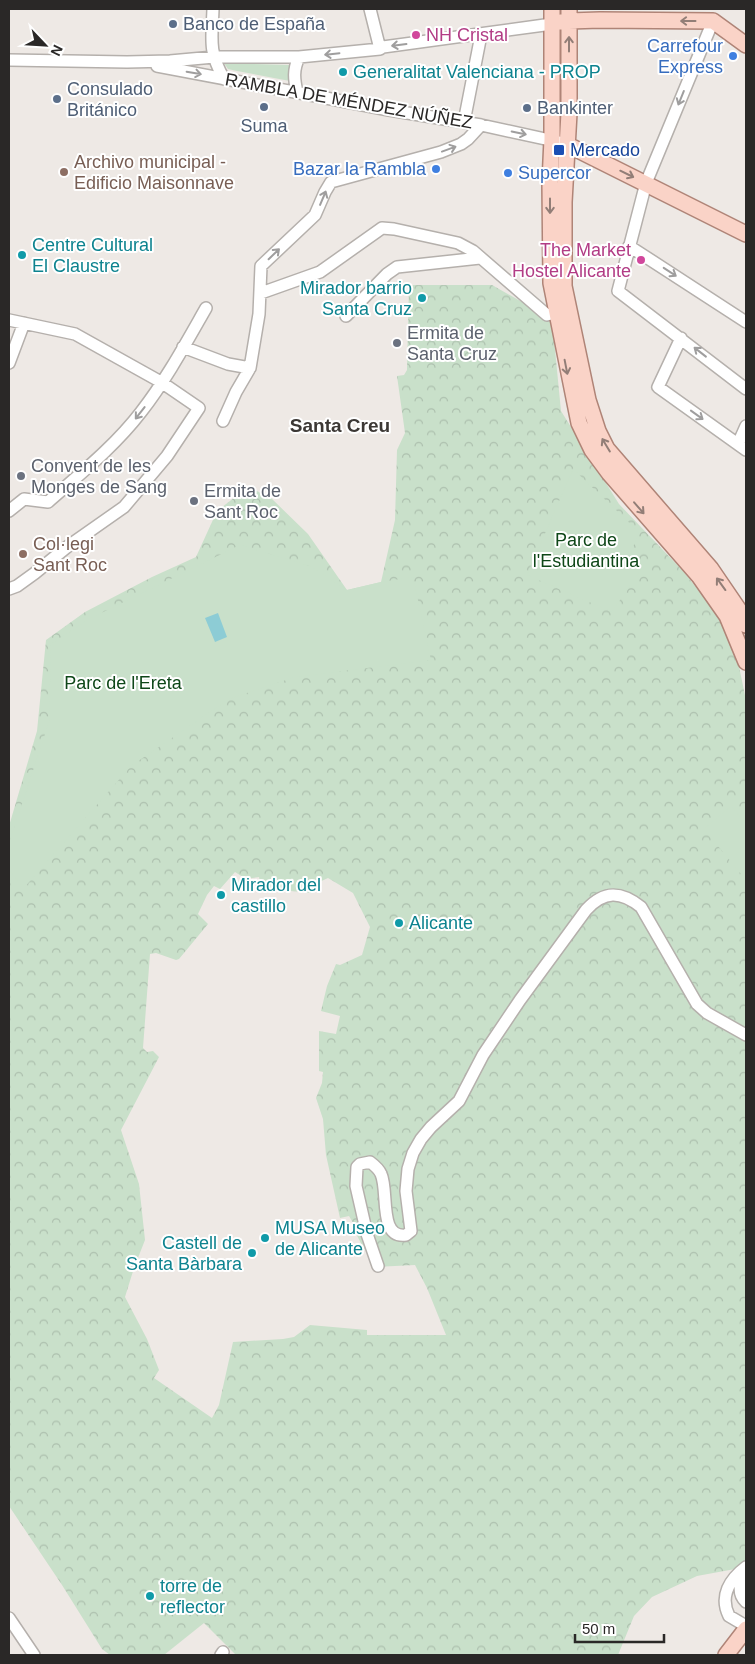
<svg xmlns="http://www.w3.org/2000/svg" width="755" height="1664" viewBox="0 0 755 1664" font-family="Arial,sans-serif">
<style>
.forest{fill:url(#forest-crowns);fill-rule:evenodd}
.green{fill:#c9e0ca}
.water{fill:#8dccd5}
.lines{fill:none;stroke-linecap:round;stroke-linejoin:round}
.minor-casing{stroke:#b5b0ac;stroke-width:14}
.major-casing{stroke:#af8477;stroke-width:18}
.minor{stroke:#fff;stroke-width:11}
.major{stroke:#fad3c7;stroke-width:15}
.oneway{stroke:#927e77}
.oneway2{stroke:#9f9e9e}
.service-dot{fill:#5c6f8a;stroke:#fff;stroke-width:2}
.hotel-dot{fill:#d1479c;stroke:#fff;stroke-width:2}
.shop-dot{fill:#3f7fe0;stroke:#fff;stroke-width:2}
.culture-dot{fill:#0f9aa8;stroke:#fff;stroke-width:2}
.transit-dot{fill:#1a4fb4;stroke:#fff;stroke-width:2}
.education-dot{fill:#8d6e63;stroke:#fff;stroke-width:2}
.worship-dot{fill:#6b7280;stroke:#fff;stroke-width:2}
.labels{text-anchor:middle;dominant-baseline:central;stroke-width:4;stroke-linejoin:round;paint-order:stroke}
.service-label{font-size:18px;fill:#4e5e75;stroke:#fff;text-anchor:start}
.hotel-label{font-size:18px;fill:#b23c85;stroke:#fff;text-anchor:start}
.shop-label{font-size:18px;fill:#366cbe;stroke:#fff;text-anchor:end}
.culture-label{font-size:18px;fill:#0d838f;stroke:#fff;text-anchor:start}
.street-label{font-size:18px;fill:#2a2827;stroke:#fff}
.transit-label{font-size:18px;fill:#164399;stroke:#fff;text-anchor:start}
.education-label{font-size:18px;fill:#785e54;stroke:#fff;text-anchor:start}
.worship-label{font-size:18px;fill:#5b616d;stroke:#fff;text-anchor:start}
.park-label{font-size:18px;fill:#0e4718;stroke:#fff}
.neighbourhood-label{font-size:19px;font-weight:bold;fill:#3c3835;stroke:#fff}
</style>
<defs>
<pattern id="forest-crowns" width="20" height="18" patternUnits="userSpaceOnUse" patternTransform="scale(1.25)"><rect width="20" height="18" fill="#c9e0ca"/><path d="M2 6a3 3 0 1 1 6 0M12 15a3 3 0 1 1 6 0" fill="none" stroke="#adc0ae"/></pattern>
</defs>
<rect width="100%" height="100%" fill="#eee9e5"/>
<path class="forest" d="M409 285H492L552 319 561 411 619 504 684 572 732 633 746 700V1567L697 1576 652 1597 634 1616 618 1655H236L204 1623 164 1655H110L102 1649 62 1585 9 1506V826L37 731 46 640 85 612 152 577 196 557 217 511 248 487 270 497 308 534 347 590 381 582 395 520 397 450 405 433 397 376 404 375 407 370ZM235 872 246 879 259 877 261 888 311 893 315 884 328 878 353 893 370 927 362 955 340 965 336 964 327 986 321 1011 340 1016 336 1034 319 1031V1071L323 1072 322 1083 316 1098 323 1119 326 1155 340 1218 349 1216 355 1226 353 1228 363 1247 372 1258 375 1267 415 1265 427 1288 446 1335H367V1330L310 1325 294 1337 283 1339 233 1342 219 1405 212 1418 154 1378 159 1370 147 1339 125 1297 134 1268 145 1240 139 1184 121 1130 159 1057 153 1051 147 1052 143 1048 150 954 156 953 176 960 179 959 208 924 198 914 207 895 214 886 220 889Z"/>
<path class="green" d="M224 63 290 65V81L237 71 228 69Z
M573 469 639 532 631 552 643 566 612 612 527 575Z
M240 545 310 566 347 590 381 582 413 577 431 660 295 677 229 699 131 766 23 889 19 882 9 870V843L49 722 51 644 89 619Z
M731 806 746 824V880L704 829Z"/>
<path class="water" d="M218 613 227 637 215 642 205 618Z"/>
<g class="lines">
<g class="minor-casing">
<path id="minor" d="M213 9C212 39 208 51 224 79
M370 9 380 49
M713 21 646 183 618 291 746 389
M9 60 127 62 170 61 214 57H299L380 49 383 47 552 24
M157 66 389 110 481 125 559 142
M297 92C294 79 293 70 299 57
M464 122 481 35
M629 246 746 322
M261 293 320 272 382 228 394 229 458 243 473 251 547 315 556 313
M346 316 387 274 397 267 480 258
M9 320 75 334 161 382 199 408 167 456 124 507 67 547 35 573 17 586 9 589
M681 338 658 387 746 450
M183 347 228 364 250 368
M9 363 24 323
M223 421 236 392 250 368 259 314 261 266 315 215 325 192 331 182 441 152 461 144 468 139 481 125
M738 444 746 426
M9 511 24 499 48 502C80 474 115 446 141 412 166 380 186 343 206 308
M378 1266 367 1234 356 1186 357 1167 360 1164 370 1162C374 1165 379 1169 381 1174 389 1191 378 1239 406 1235L411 1231 406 1191 408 1169 413 1153 421 1139 431 1127 459 1101 483 1055 520 1000 586 910C604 890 621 891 641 907L697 1004 707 1013 746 1035
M746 1567C730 1579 719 1596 729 1616L746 1626
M745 1569C741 1581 736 1593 746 1602
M9 1618 34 1655
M221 1655 223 1652"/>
</g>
<g class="major-casing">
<path id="major" d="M552 9V139L550 182 551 283 579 423 592 450 609 473 699 576 727 616 746 662
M569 9V113L564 202V286L588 400 598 431 607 449 711 569 739 610 746 625
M561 22 569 21 600 20 713 21 746 45
M568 145 746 234
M726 1655 746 1629"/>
</g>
<use href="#minor" class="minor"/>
<use href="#major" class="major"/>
</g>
<defs><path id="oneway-shaft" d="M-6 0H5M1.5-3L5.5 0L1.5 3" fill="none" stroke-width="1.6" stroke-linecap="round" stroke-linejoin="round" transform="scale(1.25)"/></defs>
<g class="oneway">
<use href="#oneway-shaft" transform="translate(688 21) rotate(-180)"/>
<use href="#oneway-shaft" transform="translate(569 44) rotate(-90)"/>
<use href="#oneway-shaft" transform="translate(627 174) rotate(26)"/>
<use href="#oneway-shaft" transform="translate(550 206) rotate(90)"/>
<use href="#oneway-shaft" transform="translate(566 367) rotate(79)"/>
<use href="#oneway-shaft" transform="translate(606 445) rotate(-121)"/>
<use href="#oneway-shaft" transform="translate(639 508) rotate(49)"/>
<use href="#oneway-shaft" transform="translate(721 584) rotate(-126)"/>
</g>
<g class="oneway2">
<use href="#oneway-shaft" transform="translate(399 45) rotate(173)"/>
<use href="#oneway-shaft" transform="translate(332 54) rotate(174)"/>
<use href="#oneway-shaft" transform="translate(194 73) rotate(10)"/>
<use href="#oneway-shaft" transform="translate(681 98) rotate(112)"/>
<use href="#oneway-shaft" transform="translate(519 133) rotate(12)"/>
<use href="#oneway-shaft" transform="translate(449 149) rotate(-20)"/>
<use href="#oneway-shaft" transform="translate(323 198) rotate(-67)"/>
<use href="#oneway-shaft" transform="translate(274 254) rotate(-44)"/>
<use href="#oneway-shaft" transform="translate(670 272) rotate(33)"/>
<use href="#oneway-shaft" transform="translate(700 352) rotate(-142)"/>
<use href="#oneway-shaft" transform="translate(140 413) rotate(128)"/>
<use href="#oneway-shaft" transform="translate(697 415) rotate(36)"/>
</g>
<g class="service-dot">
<circle cx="173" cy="24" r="5"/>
<circle cx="57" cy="99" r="5"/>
<circle cx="264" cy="107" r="5"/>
<circle cx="527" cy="108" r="5"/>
</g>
<g class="hotel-dot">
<circle cx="416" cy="35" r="5"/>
<circle cx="641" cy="260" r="5"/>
</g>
<g class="shop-dot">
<circle cx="733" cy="56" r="5"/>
<circle cx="436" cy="169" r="5"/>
<circle cx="508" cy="173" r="5"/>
</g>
<g class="culture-dot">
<circle cx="343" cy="72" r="5"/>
<circle cx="22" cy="255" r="5"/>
<circle cx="422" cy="298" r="5"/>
<circle cx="221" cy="895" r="5"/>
<circle cx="399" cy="923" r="5"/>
<circle cx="265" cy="1238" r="5"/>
<circle cx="252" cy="1253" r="5"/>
<circle cx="150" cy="1596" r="5"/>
</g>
<rect class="transit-dot" x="553" y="144" width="12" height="12" rx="2.5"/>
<g class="education-dot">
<circle cx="64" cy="172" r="5"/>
<circle cx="23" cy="554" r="5"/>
</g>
<g class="worship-dot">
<circle cx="397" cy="343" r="5"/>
<circle cx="21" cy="476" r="5"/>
<circle cx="194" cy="501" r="5"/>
</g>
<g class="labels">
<g class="service-label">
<text x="183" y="24">Banco de España</text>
<text x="67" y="89">Consulado<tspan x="67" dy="21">Británico</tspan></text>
<text x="537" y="108">Bankinter</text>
<text x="264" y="126" text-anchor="middle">Suma</text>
</g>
<g class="hotel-label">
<text x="426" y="35">NH Cristal</text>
<text x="631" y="250" text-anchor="end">The Market<tspan x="631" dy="21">Hostel Alicante</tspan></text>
</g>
<g class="shop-label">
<text x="723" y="46">Carrefour<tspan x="723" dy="21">Express</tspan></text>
<text x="426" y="169">Bazar la Rambla</text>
<text x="518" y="173" text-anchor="start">Supercor</text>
</g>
<g class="culture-label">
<text x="353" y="72">Generalitat Valenciana - PROP</text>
<text x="32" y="245">Centre Cultural<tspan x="32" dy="21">El Claustre</tspan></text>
<text x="412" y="288" text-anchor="end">Mirador barrio<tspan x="412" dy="21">Santa Cruz</tspan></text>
<text x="231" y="885">Mirador del<tspan x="231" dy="21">castillo</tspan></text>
<text x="409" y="923">Alicante</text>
<text x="275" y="1228">MUSA Museo<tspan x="275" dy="21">de Alicante</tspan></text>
<text x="242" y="1243" text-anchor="end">Castell de<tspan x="242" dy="21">Santa Bàrbara</tspan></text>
<text x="160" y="1586">torre de<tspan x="160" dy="21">reflector</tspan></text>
</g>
<g class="street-label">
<text transform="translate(349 101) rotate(10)">RAMBLA DE MÉNDEZ NÚÑEZ</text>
</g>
<g class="transit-label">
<text x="570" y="150">Mercado</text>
</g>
<g class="education-label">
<text x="74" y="162">Archivo municipal -<tspan x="74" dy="21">Edificio Maisonnave</tspan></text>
<text x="33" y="544">Col·legi<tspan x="33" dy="21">Sant Roc</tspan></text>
</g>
<g class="worship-label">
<text x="407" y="333">Ermita de<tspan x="407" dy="21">Santa Cruz</tspan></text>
<text x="31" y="466">Convent de les<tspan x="31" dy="21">Monges de Sang</tspan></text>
<text x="204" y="491">Ermita de<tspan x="204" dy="21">Sant Roc</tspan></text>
</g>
<g class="park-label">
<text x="586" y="540">Parc de<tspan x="586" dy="21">l'Estudiantina</tspan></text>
<text x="123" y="683">Parc de l'Ereta</text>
</g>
<g class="neighbourhood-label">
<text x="340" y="425">Santa Creu</text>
</g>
</g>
<rect width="755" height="1664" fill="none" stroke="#2a2827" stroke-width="20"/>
<g transform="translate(45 45) rotate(115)" stroke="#ffffff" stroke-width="4" paint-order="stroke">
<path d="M0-4L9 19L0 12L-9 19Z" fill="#2a2827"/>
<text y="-8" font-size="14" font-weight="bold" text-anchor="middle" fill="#2a2827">N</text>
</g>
<path d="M575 1634v8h89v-8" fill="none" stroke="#2a2827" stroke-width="2.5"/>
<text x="582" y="1634" font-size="15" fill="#2a2827" stroke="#ffffff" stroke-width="4" paint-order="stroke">50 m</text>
</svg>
